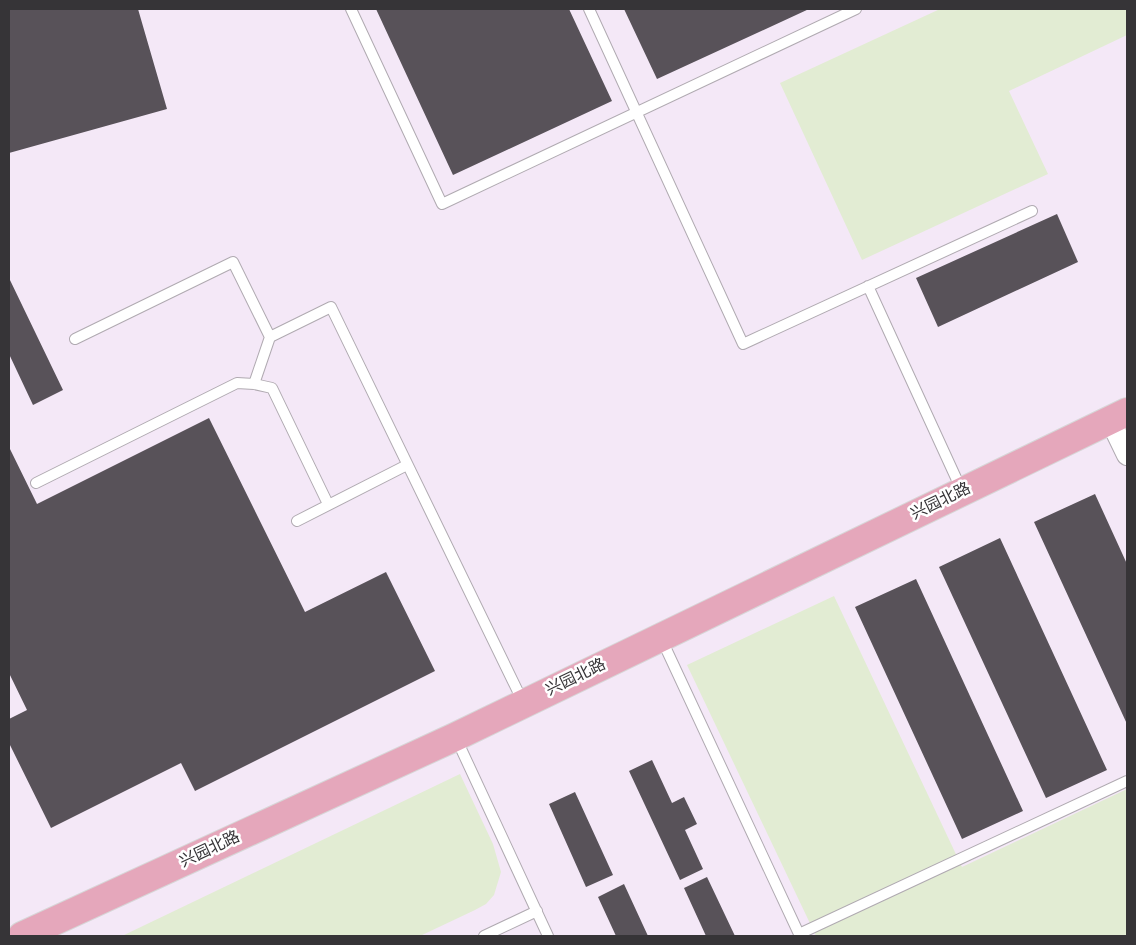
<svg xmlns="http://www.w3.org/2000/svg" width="1136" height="945" viewBox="0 0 1136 945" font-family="Overpass,'Noto Sans SC',sans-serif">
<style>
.built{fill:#f4e8f7}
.green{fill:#e2ecd3}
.building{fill:#585259}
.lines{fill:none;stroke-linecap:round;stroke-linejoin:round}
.service-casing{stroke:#b0aab1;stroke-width:12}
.minor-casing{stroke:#b0aab1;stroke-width:22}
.primary-casing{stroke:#d7d6d7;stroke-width:30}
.service{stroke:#fff;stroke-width:10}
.minor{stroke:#fff;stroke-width:20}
.primary{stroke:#e5a7bb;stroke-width:28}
.labels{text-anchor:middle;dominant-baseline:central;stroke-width:5;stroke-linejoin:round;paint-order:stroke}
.street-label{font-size:16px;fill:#363437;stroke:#fff}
</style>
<rect width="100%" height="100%" fill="#fbf4fd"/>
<path class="built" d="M9 9H1127V936H9Z"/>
<path class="green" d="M940 9H1126L1127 35 1009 91 1048 174 862 260 780 83Z
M834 596 962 867 1127 789V936H816L687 665Z
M460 774 493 844 501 872 494 895 486 904 475 910 420 936H122Z"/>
<path class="building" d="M9 9H138L167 109 9 153Z
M376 9H569L612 101 453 175Z
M624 9H809L657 79Z
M1057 214 1078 262 938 327 916 278Z
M9 278 63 390 33 405 9 354Z
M209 418 305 612 386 572 435 671 195 791 181 763 51 828 9 743V719L27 710 9 673V574L10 573 9 570V447L37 504Z
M1095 494 1127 564V724L1034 522Z
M1000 538 1107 770 1046 798 939 567Z
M916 579 1023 811 962 839 855 607Z
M652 760 672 803 684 797 697 824 685 830 703 869 680 880 629 771Z
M575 792 613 875 586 887 549 804Z
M707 877 735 936H706L684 888Z
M624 884 648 936H616L598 897Z"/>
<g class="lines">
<g class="service-casing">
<path id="service" d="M351 9 442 204 856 9
M589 9 743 344 1032 211
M868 286 962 491
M75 339 233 262 270 337 331 307 523 702
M254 384 270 337
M36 483 237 383 254 384 272 388 328 504
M297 521 407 465
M661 638 799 934 1127 781
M456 738 548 936
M484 936 537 911"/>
</g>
<g class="minor-casing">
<path id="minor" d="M1110 420 1127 455"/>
</g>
<g class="primary-casing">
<path id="primary" d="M22 936 455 737 1127 412"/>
</g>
<use href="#service" class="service"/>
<use href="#minor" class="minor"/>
<use href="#primary" class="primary"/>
</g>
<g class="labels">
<g class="street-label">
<text transform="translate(941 502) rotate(-26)">兴园北路</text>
<text transform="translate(576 678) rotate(-26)">兴园北路</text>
<text transform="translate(210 850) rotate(-25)">兴园北路</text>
</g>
</g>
<rect width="1136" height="945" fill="none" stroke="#363437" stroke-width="20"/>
</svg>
